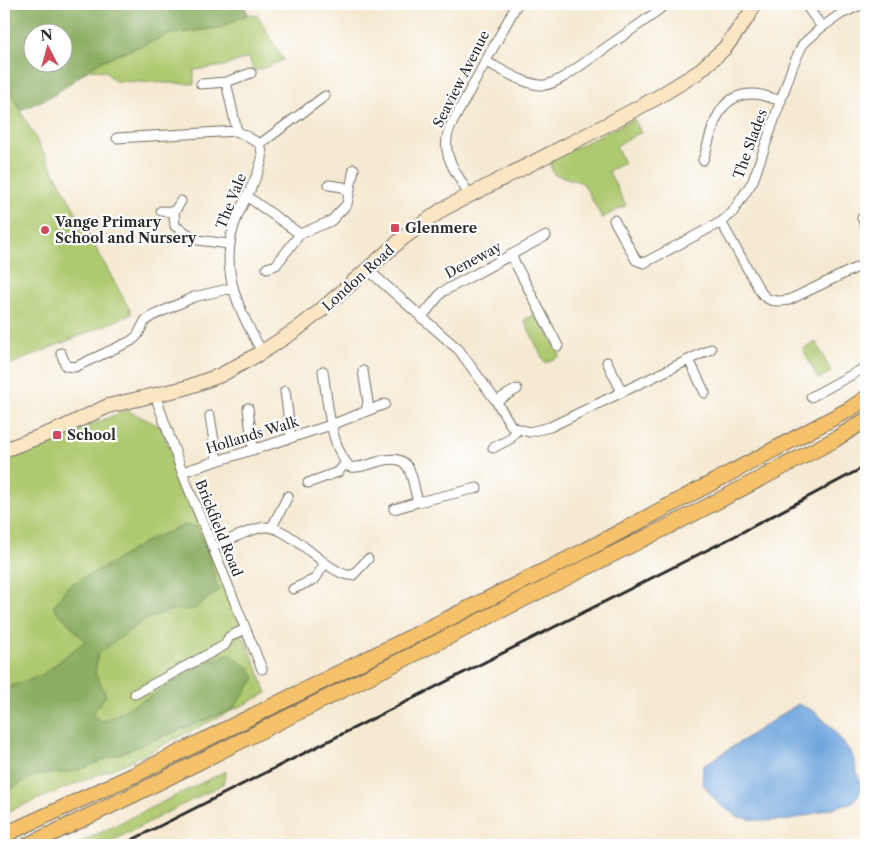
<svg xmlns="http://www.w3.org/2000/svg" width="870" height="849" viewBox="0 0 870 849" font-family="'Libre Caslon Text',serif">
<style>
.green{fill:#afc96f;stroke:#6d7a4d}
.forest{fill:#8bad62;stroke:#5b6c46;fill-rule:evenodd}
.water{fill:#70a5dd;stroke:#4e6884}
.lines{fill:none;stroke-linecap:round;stroke-linejoin:round}
.minor-casing{stroke:#726e65;stroke-width:11}
.secondary-casing{stroke:#726e65;stroke-width:16}
.trunk-casing{stroke:#726e65;stroke-width:17}
.minor{stroke:#fff;stroke-width:9}
.secondary{stroke:#fbe6c4;stroke-width:14}
.trunk{stroke:#f5c16b;stroke-width:15}
.rail{stroke:#2b2b2b;stroke-width:3}
.poi-dot{fill:#d1495b;stroke:#fff;stroke-width:2}
.labels{text-anchor:middle;dominant-baseline:central;stroke-width:4.5;stroke-linejoin:round;paint-order:stroke}
.street-label{font-size:14px;fill:#2b2b2b;stroke:#fff}
.poi-label{font-size:14px;font-weight:bold;fill:#2b2b2b;stroke:#fff;text-anchor:start}
</style>
<rect width="100%" height="100%" fill="#fff"/>
<filter id="ink" filterUnits="userSpaceOnUse"><feTurbulence type="fractalNoise" baseFrequency=".02" numOctaves="2"/><feDisplacementMap in="SourceGraphic" scale="10" xChannelSelector="R" yChannelSelector="G"/><feConvolveMatrix kernelMatrix="1 2 1 2 8 2 1 2 1" color-interpolation-filters="sRGB"/></filter>
<filter id="wash" filterUnits="userSpaceOnUse"><feTurbulence type="fractalNoise" baseFrequency=".0096" numOctaves="4" result="noise"/><feDisplacementMap in="SourceGraphic" scale="20" xChannelSelector="R" yChannelSelector="G"/><feGaussianBlur stdDeviation="1.12" result="paint"/><feColorMatrix in="noise" values="0 0 0 0 0 0 0 0 0 0 0 0 0 0 0 0 0 1.4 0 .05"/><feComposite in="paint" operator="in"/></filter>
<g filter="url(#wash)">
<rect width="100%" height="100%" fill="#f5e9d2"/>
<path class="green" d="M248 14 258 16 283 60 254 72 249 57 224 66 194 70V84L115 81 105 71 89 69 99 62 170 34 219 28Z
M4 81 132 314 4 367Z
M634 119 641 132 616 146 624 163 608 171 626 205 602 218 583 183 554 174 548 161Z
M538 313 560 356 545 363 524 320Z
M816 342 831 372 818 379 803 349Z
M127 410 161 427 267 693 129 762 4 813V461Z
M226 771 223 784 104 845H75Z"/>
<path class="forest" d="M4 4H243L248 14 219 28 170 34 99 62 54 95 21 110 4 81ZM32 32H62V62H32Z
M185 525 197 527 207 551 219 590 194 609 172 610 144 620 98 654 95 673 106 695 92 715 102 722 146 699 204 663 228 654 249 668 255 678 233 709 73 772 35 775 4 793V689L42 675 85 641 53 607 68 586 106 566 150 539Z"/>
<path class="water" d="M798 704 814 711 832 728 852 754 862 789 853 802 791 820 762 821 738 817 718 803 702 783 703 766Z"/>
</g>
<g filter="url(#ink)">
<g class="lines">
<g class="minor-casing">
<path id="minor" d="M805 4 822 27 841 14 863 4
M485 61C501 69 528 87 545 85 553 84 560 79 567 75L654 14 665 4
M226 82 237 131
M201 84 226 82 251 73
M117 138 237 131 260 144
M703 160C713 131 715 94 753 94 762 94 772 98 781 101
M329 185 343 187 349 193
M469 195C456 171 438 153 451 125L517 4
M248 197 300 234 331 221 347 204 354 169
M181 201 174 212 175 226 198 240 229 244
M161 211 174 212
M862 218 866 226
M614 220 636 260 644 263 721 222 732 213 753 181 793 65 803 44 822 27
M721 222 759 289C766 302 775 302 789 300L866 263
M511 255 558 346
M267 268 276 265 300 234
M367 269 459 350 496 401 512 427 529 432 550 427 711 349
M421 318 442 292 546 236
M262 352C238 308 216 266 238 215 245 197 258 179 262 159 263 154 261 149 260 144L325 96
M61 353 66 366 75 367 131 341 137 336 145 321 152 316 194 297 232 288
M689 360 705 393
M607 362 622 392
M323 371C327 397 330 448 350 467 360 468 367 465 377 462 413 451 410 474 418 502L394 509
M363 371 368 402 366 411
M285 391 291 438
M155 395 182 472 262 669
M811 397 866 367
M496 401 517 389
M248 408 253 450
M210 416 217 461
M493 448 510 439 518 429
M182 472 331 425 385 404
M308 483 338 472 346 463
M418 502 477 488
M272 527 288 496
M212 547C225 542 254 527 266 527 291 526 332 579 353 575L368 559
M293 589 315 579 325 563
M135 694 225 645 229 637 245 629"/>
</g>
<g class="secondary-casing">
<path id="secondary" d="M4 450 60 429 108 406 185 388 221 375 262 352 296 330 320 311 403 238 443 209 606 125 658 97 697 73 725 48 749 15 754 4"/>
</g>
<g class="trunk-casing">
<path id="trunk" d="M4 835 134 775 586 550 850 409 866 398
M28 845 133 795 693 514 834 440 866 420"/>
</g>
<use href="#minor" class="minor"/>
<use href="#secondary" class="secondary"/>
<use href="#trunk" class="trunk"/>
<path class="rail" d="M122 845 733 537 866 466"/>
</g>
</g>
<g class="poi-dot">
<rect x="390" y="223" width="10" height="10" rx="2.5"/>
<circle cx="45" cy="230" r="5"/>
<rect x="52" y="430" width="10" height="10" rx="2.5"/>
</g>
<g class="labels">
<g class="street-label">
<text transform="translate(461 79) rotate(-63)">Seaview Avenue</text>
<text transform="translate(750 144) rotate(-70)">The Slades</text>
<text transform="translate(231 201) rotate(-68)">The Vale</text>
<text transform="translate(473 260) rotate(-28)">Deneway</text>
<text transform="translate(358 278) rotate(-42)">London Road</text>
<text transform="translate(252 435) rotate(-17)">Hollands Walk</text>
<text transform="translate(219 528) rotate(68)">Brickfield Road</text>
</g>
<g class="poi-label">
<text x="55" y="222">Vange Primary<tspan x="55" dy="16">School and Nursery</tspan></text>
<text x="405" y="228">Glenmere</text>
<text x="67" y="435">School</text>
</g>
</g>
<rect width="870" height="849" fill="none" stroke="#fff" stroke-width="20"/>
<g transform="translate(48 48) rotate(354)"><circle r="24" fill="#ffffff" stroke="#aaaaaa"/>
<path d="M0-4L9 19L0 12L-9 19Z" fill="#d1495b"/>
<text y="-8" font-size="14" font-weight="bold" text-anchor="middle" fill="#2b2b2b">N</text>
</g>
</svg>
